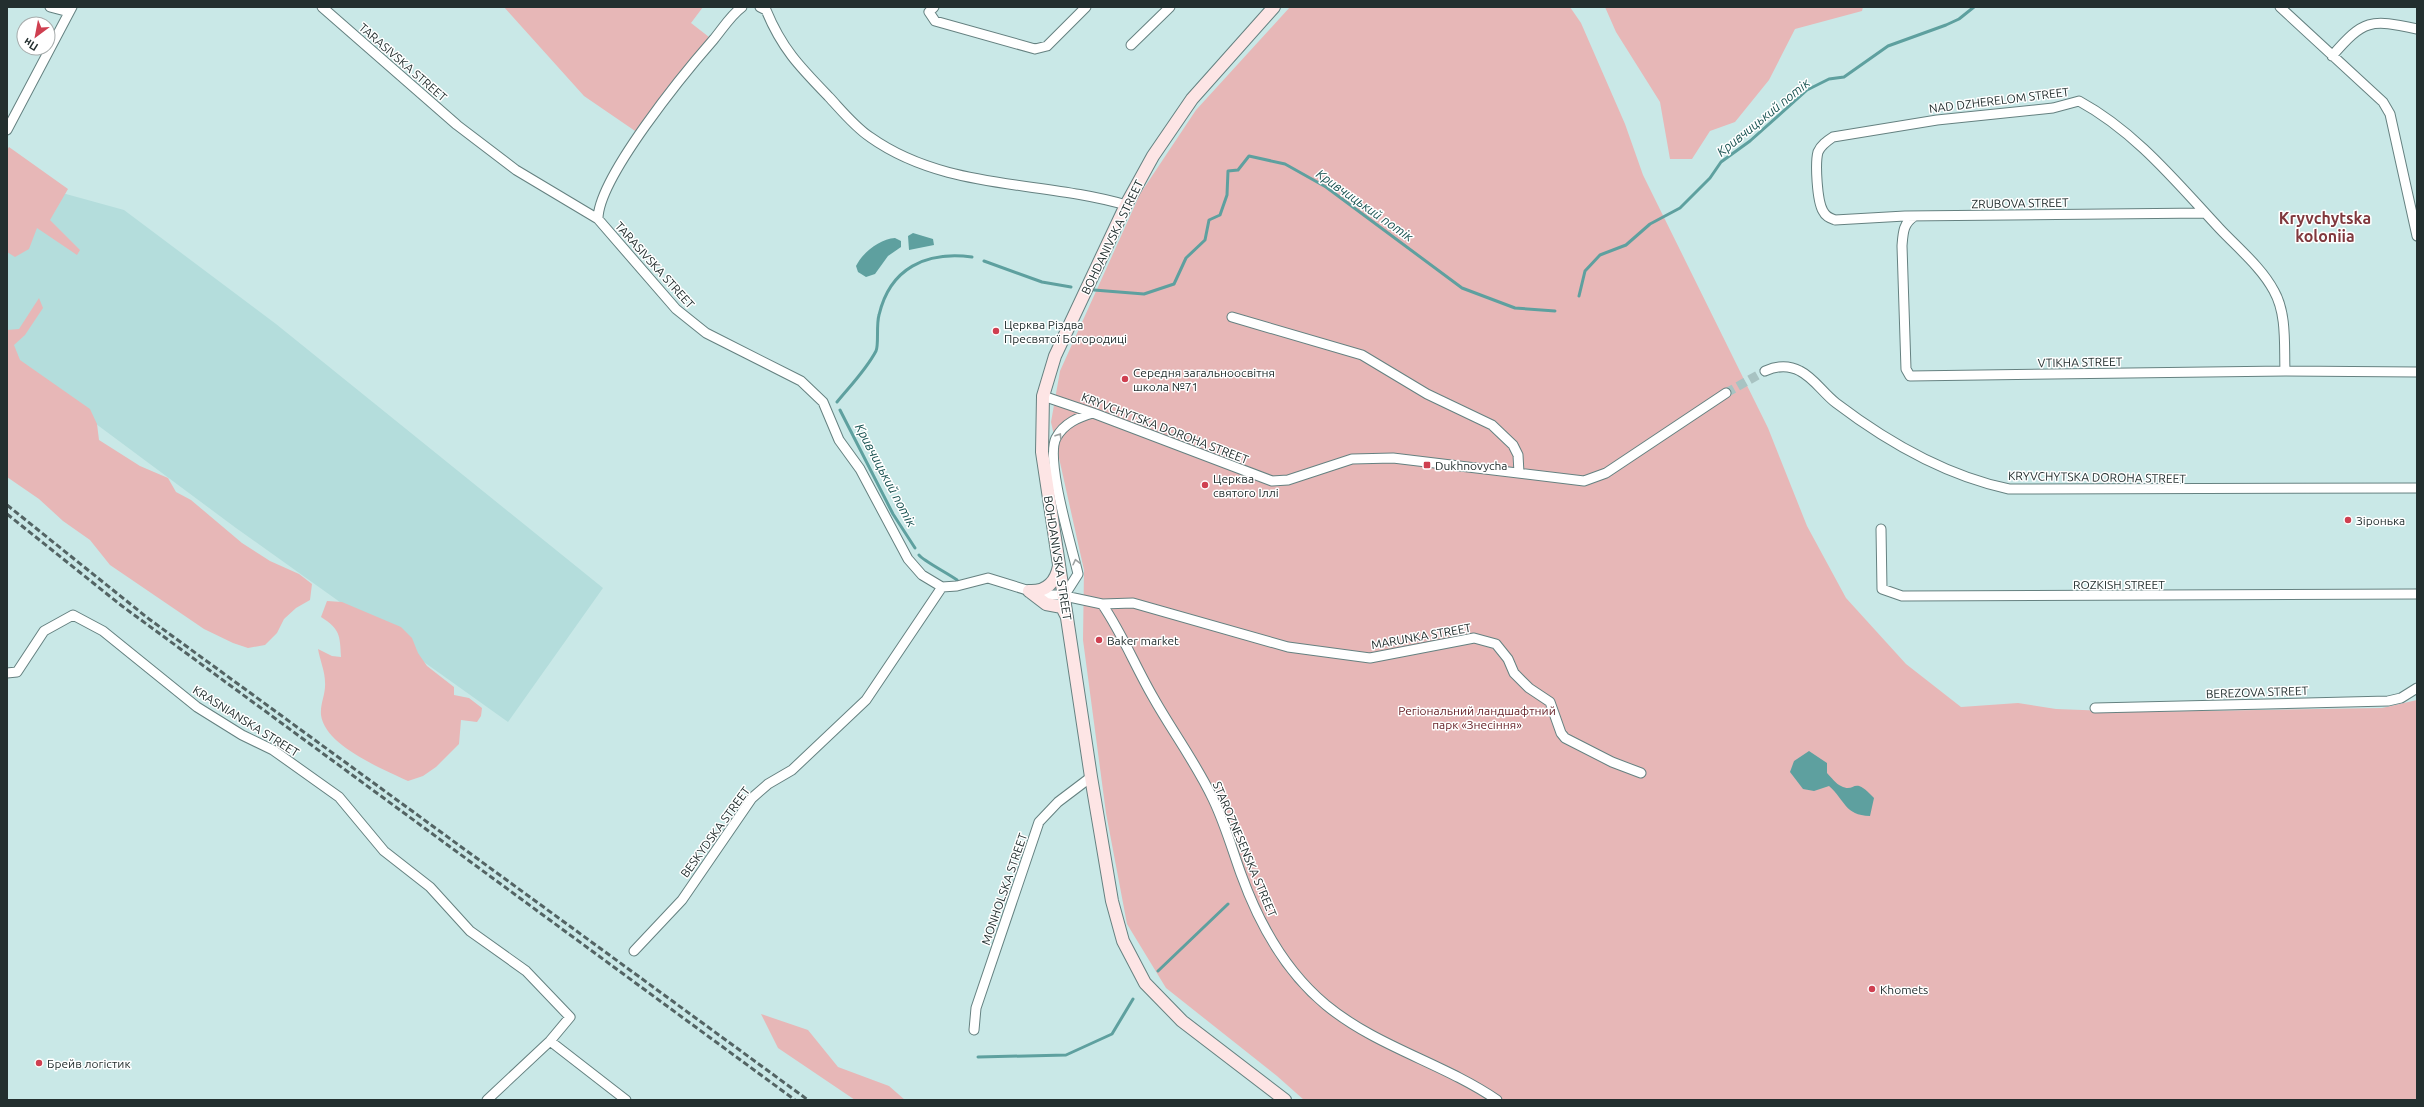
<svg xmlns="http://www.w3.org/2000/svg" width="2424" height="1107" viewBox="0 0 2424 1107" font-family="Ubuntu,sans-serif">
<style>
.built{fill:#b4dddc}
.green{fill:#e7b7b7}
.water{fill:#5ea09f}
.lines{fill:none;stroke-linecap:round;stroke-linejoin:round}
.stream{stroke:#5ea09f;stroke-width:3}
.street-tunnel{stroke:#a8c3c2;stroke-width:9;stroke-dasharray:9 4.5;stroke-linecap:butt}
.street-casing{stroke:#658180;stroke-width:11}
.secondary-casing{stroke:#658180;stroke-width:14}
.street{stroke:#fff;stroke-width:9}
.secondary{stroke:#fde5e5;stroke-width:12}
.rail{stroke:#536464;stroke-width:3;stroke-dasharray:6 3;stroke-linecap:butt}
.oneway{stroke:#9ca1a1}
.poi-dot{fill:#cf3f50;stroke:#fff;stroke-width:1.5}
.labels{text-anchor:middle;dominant-baseline:central;stroke-width:3;stroke-linejoin:round;paint-order:stroke}
.street-label{font-size:12px;fill:#232f2f;stroke:#fff}
.poi-label{font-size:12px;fill:#232f2f;stroke:#fff;text-anchor:start}
.park-label{font-size:12px;fill:#672329;stroke:#fff}
.water-label{font-size:13px;font-style:italic;fill:#185251;stroke:#fff}
.district-label{font-size:16px;font-weight:bold;fill:#80383d;stroke:#fff}
</style>
<rect width="100%" height="100%" fill="#c9e8e7"/>
<path class="built" d="M7 156 37 186 124 210 276 324 603 588 508 722 236 528 45 386 7 355Z"/>
<path class="green" d="M504 7H703L691 23 709 37 638 133 584 96Z
M1290 7H1570L1581 23 1625 124 1643 175 1768 428 1807 526 1846 598 1906 664 1961 707 2018 703 2056 709 2135 712 2382 708 2417 700V1100H1304L1277 1076 1166 988 1127 924 1106 813 1083 640 1084 570 1051 422 1060 371 1140 194 1196 110Z
M1605 7H1863L1862 11 1795 29 1769 80 1735 122 1710 131 1692 159H1670L1660 102 1616 32Z
M9 147 68 189 50 220 80 250 77 255 37 228 29 249 15 257 7 252V150Z
M39 298 43 308 25 335 14 345 20 360 90 409 97 424 99 440 140 466 168 478 176 492 191 500 242 543 270 561 299 574 312 584 310 600 296 608 284 619 277 633 265 645 248 648 233 643 204 629 110 565 90 540 63 521 39 499 7 477V330L19 329Z
M327 601 342 602 401 627 412 638 418 653 427 666 454 687V695L469 698 482 708 481 716 477 722 461 720 459 744 436 767 423 776 408 781C383 769 325 746 321 715 320 703 326 694 325 682 325 672 320 660 318 649L332 656 341 657C340 635 340 629 321 617Z
M761 1014 808 1030 838 1067 889 1086 905 1100H855L778 1048Z"/>
<path class="water" d="M913 233 933 239 934 245 909 250 908 236Z
M895 238 901 241V247L888 256 875 274 866 277 858 272 856 266C863 252 880 239 895 238Z
M1809 751 1827 763V773C1831 777 1836 784 1841 786 1856 794 1852 774 1874 798L1870 816C1844 815 1846 801 1829 786L1814 791 1803 789 1790 772 1794 761Z"/>
<g class="lines">
<path class="stream" d="M984 261 1042 282 1071 287
M1094 290 1144 294 1174 284 1186 258 1205 240 1209 220 1220 215 1227 195 1228 171 1238 170 1249 156 1285 164 1326 187 1462 288 1515 308 1555 311
M1579 296 1585 271 1600 255 1626 245 1650 224 1680 208 1710 178 1721 162 1750 141 1807 90 1829 79 1844 77 1888 46 1946 25 1959 19 1974 7
M837 402C850 386 866 370 876 351 879 345 876 325 879 315 890 268 926 251 972 257
M840 410 893 514 915 548
M919 555C922 560 949 574 957 580
M1158 971 1228 904
M978 1057 1066 1055 1112 1034 1133 999"/>
<path class="street-tunnel" d="M1726 393 1765 371"/>
<g class="street-casing">
<path id="street" d="M50 7 69 12
M322 7 457 125 516 170 598 219 676 309 706 333 801 381 823 402 839 440 860 469 908 559 922 575 942 587 957 586 988 578 1043 595H1060L1102 604C1122 633 1135 666 1153 697 1172 731 1196 763 1213 799 1225 824 1232 849 1241 874 1259 924 1285 971 1326 1005 1377 1047 1443 1063 1497 1100
M760 7 766 10C782 49 800 67 829 97 842 111 855 127 870 137 946 191 1041 180 1126 205
M934 7 929 12 935 21 1035 49 1047 46 1086 7
M2280 7 2383 102 2390 114 2417 236
M1131 45 1170 7
M2332 56C2364 19 2370 19 2417 29
M7 130 72 7
M2205 213 1905 216 1835 220C1830 218 1826 217 1823 211 1817 201 1815 163 1818 152 1821 145 1827 141 1833 137L1937 120 2053 108 2079 101C2136 132 2177 183 2220 229 2238 248 2262 268 2274 291 2287 314 2284 345 2285 371
M1915 216C1903 223 1903 233 1902 246L1906 369 1910 376 2285 371 2417 372
M598 219C598 178 685 72 714 39 723 28 731 15 742 7
M1232 317 1362 355 1427 394 1492 425 1513 445 1518 455 1519 473
M1765 371C1776 366 1789 365 1800 371 1814 378 1823 393 1836 403 1886 441 1947 476 2009 489L2417 488
M1043 396 1093 413 1272 481 1288 480 1352 459 1393 458 1584 481 1606 473 1726 393
M1881 529 1882 589 1902 596 2417 594
M1064 596 1078 574C1072 547 1045 460 1056 438 1064 423 1079 417 1093 413
M1102 604 1133 603 1288 647 1370 658 1474 638 1496 644 1508 659 1514 673 1529 688 1550 702 1561 733 1565 738 1612 762 1641 773
M7 673 17 672 44 631 73 615 103 631 197 707 242 735 273 750 339 797 384 851 430 887 470 931 526 971 570 1017 550 1041 487 1100
M2095 708 2388 701 2401 698 2417 688
M634 951 682 900 752 798 768 784 792 770 866 700 942 587
M974 1030 976 1008 1039 822 1058 802 1091 777
M550 1041 626 1100"/>
</g>
<g class="secondary-casing">
<path id="secondary" d="M1274 7 1192 99 1153 156 1126 205 1055 356 1043 396 1042 452 1091 777 1112 901 1123 941 1145 983 1182 1021 1285 1100
M1029 591 1046 604 1062 607 1067 617
M1029 591C1046 592 1056 582 1059 566"/>
</g>
<use href="#street" class="street"/>
<use href="#secondary" class="secondary"/>
<path class="rail" d="M7 505 149 619 808 1100
M7 514 122 606 795 1100"/>
</g>
<defs><path id="oneway-chevron" d="M-2-3.5L2.5 0L-2 3.5" fill="none" stroke-width="1.6" stroke-linecap="round" stroke-linejoin="round"/></defs>
<g class="oneway">
<use href="#oneway-chevron" transform="translate(1059 436) rotate(-58)"/>
<use href="#oneway-chevron" transform="translate(1076 562) rotate(-103)"/>
</g>
<g class="poi-dot">
<circle cx="996" cy="331" r="4"/>
<circle cx="1125" cy="379" r="4"/>
<rect x="1423" y="461" width="8" height="8" rx="2"/>
<circle cx="1205" cy="485" r="4"/>
<circle cx="2348" cy="520" r="4"/>
<circle cx="1099" cy="640" r="4"/>
<circle cx="1872" cy="989" r="4"/>
<circle cx="39" cy="1063" r="4"/>
</g>
<g class="labels">
<g class="street-label">
<text transform="translate(403 62) rotate(41)">TARASIVSKA STREET</text>
<text transform="translate(1999 100) rotate(-7)">NAD DZHERELOM STREET</text>
<text transform="translate(2020 203) rotate(-1)">ZRUBOVA STREET</text>
<text transform="translate(1112 237) rotate(-64)">BOHDANIVSKA STREET</text>
<text transform="translate(655 265) rotate(48)">TARASIVSKA STREET</text>
<text transform="translate(2080 362) rotate(-1)">VTIKHA STREET</text>
<text transform="translate(1165 428) rotate(21)">KRYVCHYTSKA DOROHA STREET</text>
<text transform="translate(2097 477) rotate(1)">KRYVCHYTSKA DOROHA STREET</text>
<text transform="translate(1058 558) rotate(81)">BOHDANIVSKA STREET</text>
<text x="2119" y="584">ROZKISH STREET</text>
<text transform="translate(1421 636) rotate(-10)">MARUNKA STREET</text>
<text transform="translate(2257 692) rotate(-2)">BEREZOVA STREET</text>
<text transform="translate(246 721) rotate(32)">KRASNIANSKA STREET</text>
<text transform="translate(715 832) rotate(-54)">BESKYDSKA STREET</text>
<text transform="translate(1245 849) rotate(67)">STAROZNESENSKA STREET</text>
<text transform="translate(1004 889) rotate(-71)">MONHOLSKA STREET</text>
</g>
<g class="poi-label">
<text x="1004" y="324">Церква Різдва<tspan x="1004" dy="14">Пресвятої Богородиці</tspan></text>
<text x="1133" y="372">Середня загальноосвітня<tspan x="1133" dy="14">школа №71</tspan></text>
<text x="1435" y="465">Dukhnovycha</text>
<text x="1213" y="478">Церква<tspan x="1213" dy="14">святого Іллі</tspan></text>
<text x="2356" y="520">Зіронька</text>
<text x="1107" y="640">Baker market</text>
<text x="1880" y="989">Khomets</text>
<text x="47" y="1063">Брейв логістик</text>
</g>
<g class="park-label">
<text x="1477" y="710">Регіональний ландшафтний<tspan x="1477" dy="14">парк «Знесіння»</tspan></text>
</g>
<g class="water-label">
<text transform="translate(1763 117) rotate(-39)">Кривчицький потік</text>
<text transform="translate(1365 205) rotate(35)">Кривчицький потік</text>
<text transform="translate(886 475) rotate(62)">Кривчицький потік</text>
</g>
<g class="district-label">
<text x="2325" y="218">Kryvchytska<tspan x="2325" dy="18">koloniia</tspan></text>
</g>
</g>
<rect width="2424" height="1107" fill="none" stroke="#232f2f" stroke-width="16"/>
<g transform="translate(36 36) rotate(212)"><circle r="19" fill="#ffffff" stroke="#a7acac"/>
<path d="M0-3L7 15L0 10L-7 15Z" fill="#cf3f50"/>
<text y="-6" font-size="11" font-weight="bold" text-anchor="middle" fill="#232f2f">Пн</text>
</g>
</svg>
